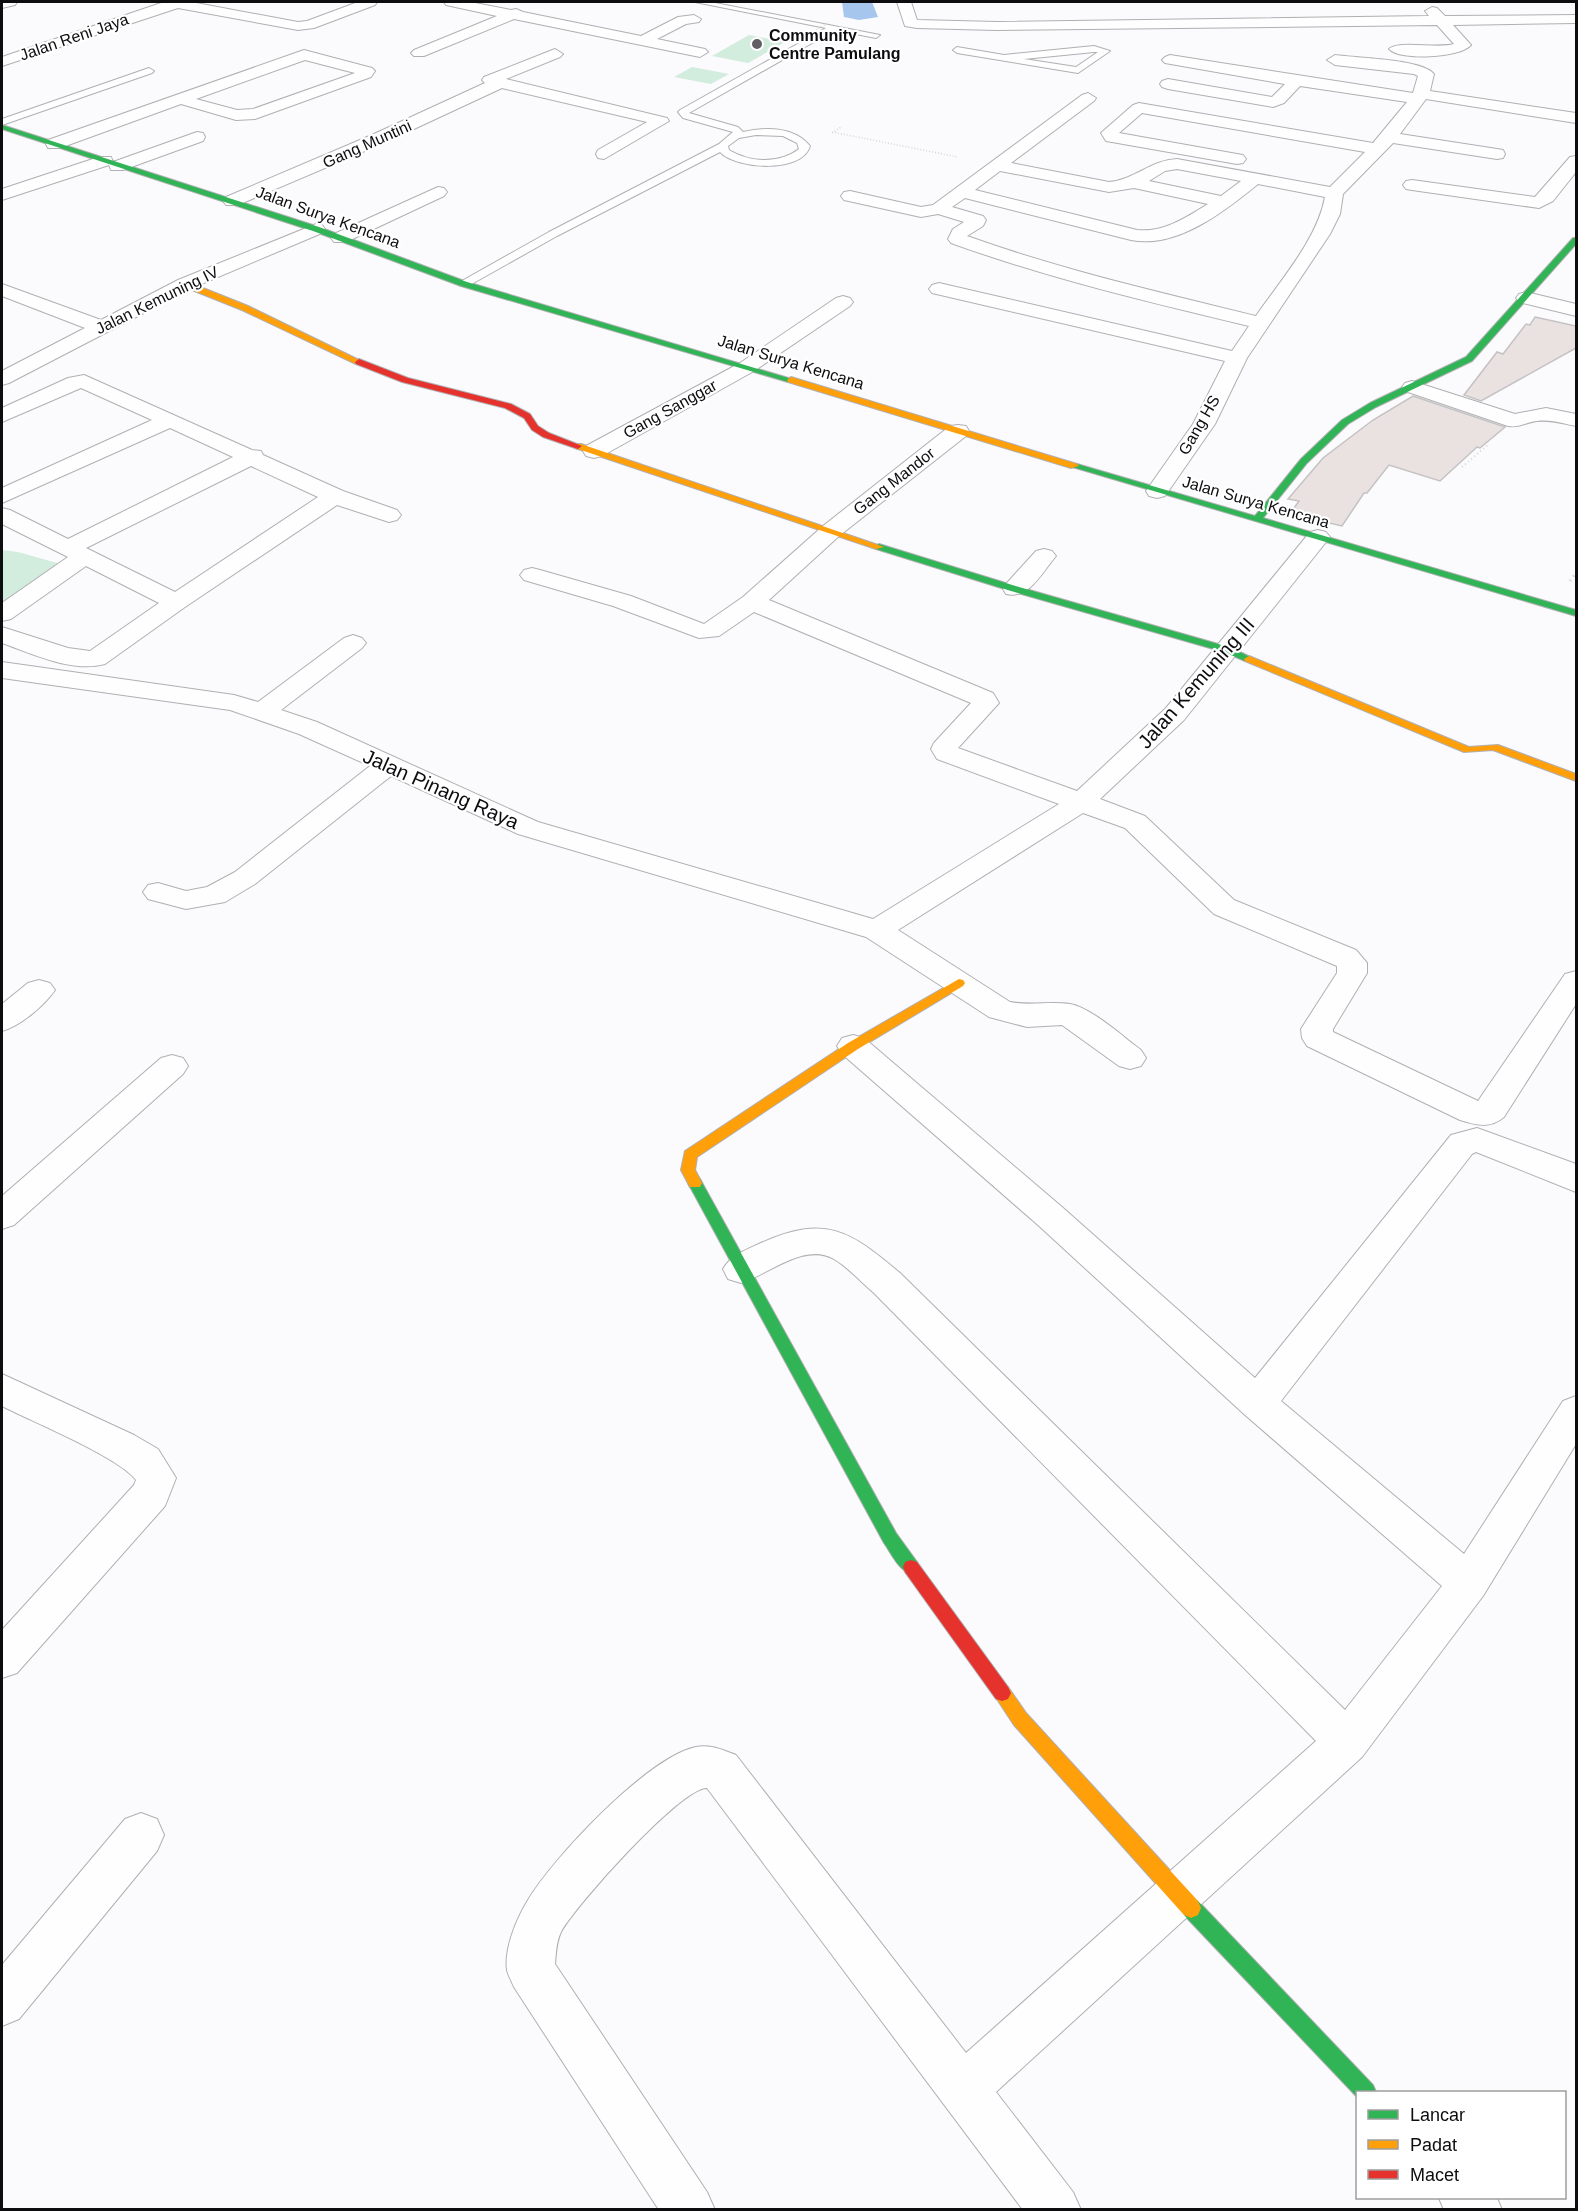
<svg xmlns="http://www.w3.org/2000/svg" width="1578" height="2211" viewBox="0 0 1578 2211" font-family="Arial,sans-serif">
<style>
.green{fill:#d2ecde}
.water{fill:#a7c6ee}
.building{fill:#eae1e1;stroke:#c4c2c3;stroke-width:1.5}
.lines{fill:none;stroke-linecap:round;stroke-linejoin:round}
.lane-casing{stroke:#b0afb2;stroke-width:2}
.street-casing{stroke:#b0afb2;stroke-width:2}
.fast-casing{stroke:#b0afb2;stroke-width:2}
.slow-casing{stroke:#b0afb2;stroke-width:2}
.jam-casing{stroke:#b0afb2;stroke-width:2}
.path-far2{stroke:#d6d6d8;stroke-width:1.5;stroke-dasharray:1 2;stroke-linecap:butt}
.path-far1{stroke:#d6d6d8;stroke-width:2;stroke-dasharray:1 3;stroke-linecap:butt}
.path{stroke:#d6d6d8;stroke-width:3;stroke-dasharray:1.5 4;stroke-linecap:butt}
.lane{fill:#fefeff;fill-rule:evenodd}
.street{fill:#fefeff;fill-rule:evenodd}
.fast{fill:#30b455;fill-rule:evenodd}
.slow{fill:#ff9f0a;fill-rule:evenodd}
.jam{fill:#e5322d;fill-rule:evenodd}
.path-bridge{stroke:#d6d6d8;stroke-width:1.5;stroke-dasharray:1 2;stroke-linecap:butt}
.poi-dot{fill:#605f62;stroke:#fff;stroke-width:2}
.labels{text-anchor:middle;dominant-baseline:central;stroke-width:4.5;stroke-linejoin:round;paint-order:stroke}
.far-poi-label{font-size:16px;font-weight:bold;fill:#0d0c0f;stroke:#fff;text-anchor:start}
.far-street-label{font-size:16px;fill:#0d0c0f;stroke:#fff}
.street-label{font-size:20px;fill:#0d0c0f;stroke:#fff}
</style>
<rect width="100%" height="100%" fill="#fbfafd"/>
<path class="green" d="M749 35 785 42 748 63 712 56Z
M692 67 729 74 711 84 674 77Z
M2 550 18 552 64 565 2 611Z"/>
<path class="water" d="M842 2H872L878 17 859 20 844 17Z"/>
<path class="building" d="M1535 317 1576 326V348L1481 401 1464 395 1497 352 1503 354 1526 324 1530 325Z
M1413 396 1505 427 1480 448 1477 447 1440 481 1389 465 1367 493H1364L1342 526 1290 514 1299 501 1288 499 1323 458 1373 420Z"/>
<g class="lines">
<g class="lane-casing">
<path id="lane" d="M695 2H710L880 35 876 38 835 30 689 113 738 127 743 132C765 127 794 126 810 146 802 174 736 169 720 152L557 236 468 286H460V282L549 232 719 144 733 132 683 118 678 112 680 110 826 28ZM756 135 783 136 797 143 799 149C779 164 751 163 729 150L728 146 739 138Z
M1094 46 1110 51 1078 73 957 53 953 50 957 47 1004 55ZM1094 52H1098L1076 67 1024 59Z
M149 68 154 71 152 73 2 125V119Z"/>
</g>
<g class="street-casing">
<path id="street" d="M2 2H17L15 5 2 8Z
M164 2H191L298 22 307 21 358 2H377L375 5 314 28 298 30 178 8 2 66V57Z
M444 2H470L511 10 516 9 523 12 641 36 678 17 694 15 701 19 699 22 686 24 657 39 705 49 708 52 700 57 514 19 424 56H414L411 53 414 50 497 16 446 5Z
M897 2H911L917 20 997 22 1429 16 1425 11 1432 7 1437 8 1445 16 1576 15V23L1453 25 1471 45C1460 58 1400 61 1389 49 1398 40 1438 49 1454 44L1437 25 997 30 917 28 905 26Z
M555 49 563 54 560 57 506 79 667 118 669 121 604 159 598 158 596 154 598 150 647 122 502 88 386 142 238 205H226L223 201 226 197 374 134 485 83 482 80 484 77Z
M304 50 372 68 375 71 371 77 255 119 236 120 181 104 60 148H48L46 144 48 140ZM305 60 355 73 253 109 237 110 196 99Z
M1170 55 1413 93 1418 76 1414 74 1335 65 1327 60 1335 55C1356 58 1422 59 1434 74L1430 91 1576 113V123L1426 99 1400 134 1497 149 1503 150 1505 154 1503 158 1497 159 1393 143 1343 194 1340 214 1330 234 1247 358 1215 424 1165 496 1157 498 1149 496 1146 491 1193 424 1225 361 932 293 929 289 932 285 939 283 1232 351 1249 326C1148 302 1048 278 951 243L948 239 953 229 964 222 938 214 921 217 844 200 841 196 844 192 850 191 921 207 933 205 1082 95 1088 93 1096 98 1094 101 1011 163 1109 182C1134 180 1151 160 1177 159L1330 187 1365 152 1142 113 1119 133 1237 154 1243 155 1246 159 1243 163 1237 164 1112 142 1106 141 1101 133 1133 105 1139 103 1373 143 1407 102 1300 86 1284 103 1273 107 1168 89 1162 87 1160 84 1162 81 1168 79 1272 97 1285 84 1165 63 1162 60 1165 57ZM1177 169 1241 181 1221 196 1149 181 1165 171ZM1000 171 1109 192 1134 188 1208 204C1187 217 1163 233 1137 230L975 190ZM1258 184 1325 197C1318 238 1280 281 1256 316 1158 292 1062 270 967 236L983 226 986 220 983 216 952 207 965 198 1131 240C1177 249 1225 211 1258 184Z
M197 132 203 133 205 137 203 141 123 170H111L109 165 2 200V189L99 157H111L113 162Z
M1576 156V172L1553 201 1539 208 1412 190 1406 189 1403 185 1406 181 1412 180 1535 197 1570 157Z
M438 187 444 188 447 192 444 196 346 242H334L331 238 334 234Z
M316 224 322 225 325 229 322 233 192 288 9 383 2 385V371L85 328 2 296V284L101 320 178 280Z
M1526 292 1576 304V316L1519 302 1516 298 1519 294Z
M843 296 850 298 853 302 850 306 754 371 602 456 594 458 586 456 583 451 586 446 740 363 836 298Z
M84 375 252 450 261 451 263 455 343 491 397 510 401 515 397 520 389 522 337 505 185 607 105 664C72 673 33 654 2 643V627L68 648 90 651 159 603 86 566 11 619 2 621V603L68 557 2 524V508L10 510 68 539 233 457 170 428 2 503V488L152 420 81 388 2 422V408L68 378ZM251 466 318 497 175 592 86 548Z
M1412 381 1515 414 1546 408 1576 414V426C1564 424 1551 419 1537 421 1526 422 1520 428 1508 426L1405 391 1402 387 1405 383Z
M958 425 966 426 969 431 966 436 839 536 769 600 993 693 999 703 958 748 1077 791 1166 708 1310 532 1318 530 1326 532 1330 537 1326 542 1184 720 1100 799 1145 816 1234 900 1356 950 1367 963V973L1333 1029V1032L1478 1101 1565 974 1576 971V1004L1504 1117C1490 1129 1476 1125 1460 1120L1307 1046 1302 1038 1301 1029 1337 973V966L1214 914 1125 828 1083 813 898 930 1010 1002C1031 1006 1050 1001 1070 1004 1092 1008 1123 1037 1141 1050L1146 1058 1141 1066 1130 1069 1119 1066 1062 1025 1027 1027 989 1017 866 937 518 834 391 776 255 884 225 902 186 909 148 899 143 892 148 885 158 883 186 891 207 887 235 872 370 766 299 734 230 710 2 678V662L234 695 258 702 344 638 353 635 362 638 366 643 362 648 281 710 317 722 538 822 873 919 1059 804 937 759 931 749 934 743 971 703 754 612 719 636 699 638 613 606 524 580 520 575 524 570 532 568 540 570 631 596 704 624 743 597 823 526 950 426Z
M1044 549 1052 551 1056 556 1052 561C1040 576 1028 599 1006 594L1003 589 1006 584 1036 551Z
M39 980 50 983 55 990C44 1006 20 1026 2 1031V1004L28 983Z
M853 1035 864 1038 1062 1207 1255 1378 1451 1135 1477 1128 1576 1164V1192L1476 1152 1472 1154 1281 1401 1464 1554 1563 1401 1576 1396V1444L1483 1596 1362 1757 996 2092 1073 2192 1081 2210H1023L707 1788C681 1787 575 1906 561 1932 556 1942 556 1954 555 1964L707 2192 715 2210H659L514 1987C512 1982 508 1975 507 1970 504 1948 517 1918 528 1900 553 1858 648 1757 696 1747 710 1744 723 1750 736 1755L966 2053 1316 1741 874 1293C861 1282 849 1268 834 1259 805 1242 769 1274 741 1283L728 1279 723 1269C731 1255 746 1250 761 1243 826 1214 850 1231 900 1273L1345 1710 1442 1586 1244 1414 1038 1225 842 1054 837 1046 842 1038Z
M172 1055 183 1058 188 1066 183 1074 14 1225 2 1229V1196L161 1058Z
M2 1374 134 1435 158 1449 176 1478 165 1506 17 1673 2 1678V1630L134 1485 136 1480C119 1457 31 1421 2 1406Z
M141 1813 157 1819 164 1835 157 1851 19 2019 2 2026V1965L125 1819Z
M1439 2198H1497L1502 2210H1444Z"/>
</g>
<g class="fast-casing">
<path id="fast" d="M2 125 319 227 467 282 795 380 788 382 461 286 313 231 2 129Z
M1573 238H1576V244L1472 361 1376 407 1348 424 1307 463 1263 518 1576 610V616L1069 466 1077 464 1255 516 1301 459 1342 420 1370 403 1466 357Z
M879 544 1019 587 1232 648 1254 659 1253 661H1245L1224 652 1011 591 876 549 874 547Z
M695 1178 700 1179 896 1533 917 1562 919 1567 917 1572C902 1578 892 1554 884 1543L688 1183 690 1179Z
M1191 1898 1198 1901 1373 2085 1376 2092H1358V2098L1184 1915 1181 1908 1184 1901Z"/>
</g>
<g class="slow-casing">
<path id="slow" d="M182 282H188L248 306 363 362 356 364 242 310 182 286Z
M791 377 1077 464 1079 466 1071 468 788 382 787 380Z
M575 444H581L884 547 876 549 575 448Z
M1249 656 1469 747 1498 745 1576 774V781L1493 750 1464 752 1245 661 1244 659Z
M959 979 963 980 965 983 963 986 858 1049 697 1157 695 1170 702 1183 700 1187H690L681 1170 685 1151 848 1043Z
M1002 1685 1008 1687 1026 1713 1198 1901 1201 1908 1198 1915 1191 1918 1184 1915 1014 1725 993 1693 996 1687Z"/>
</g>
<g class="jam-casing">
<path id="jam" d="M359 359 408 378 511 404 530 414 538 426 549 433 582 446 578 449 543 437 532 430 524 418 505 408 402 382 356 364 355 362Z
M911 1560 917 1562 1008 1687 1011 1693 1008 1699 1002 1701 996 1699 905 1572 903 1567 905 1562Z"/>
</g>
<path class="path-far2" d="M832 132 958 157
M832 133 841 127"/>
<path class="path-far1" d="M1462 467 1489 444"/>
<path class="path" d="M1570 581 1576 573"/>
<use href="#lane" class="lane"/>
<use href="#street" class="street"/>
<use href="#fast" class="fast"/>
<use href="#slow" class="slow"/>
<use href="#jam" class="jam"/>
<path class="path-bridge" d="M816 30 829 22"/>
</g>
<circle class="poi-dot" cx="757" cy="44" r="6"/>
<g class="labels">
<g class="far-poi-label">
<text x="769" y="35">Community<tspan x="769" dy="18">Centre Pamulang</tspan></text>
</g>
<g class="far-street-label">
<text transform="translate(74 37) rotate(-19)">Jalan Reni Jaya</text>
<text transform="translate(367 144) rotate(-24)">Gang Muntini</text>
<text transform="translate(328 217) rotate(20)">Jalan Surya Kencana</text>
<text transform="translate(157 300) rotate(-26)">Jalan Kemuning IV</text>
<text transform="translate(791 362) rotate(17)">Jalan Surya Kencana</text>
<text transform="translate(670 409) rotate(-29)">Gang Sanggar</text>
<text transform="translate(1199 425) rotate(-60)">Gang HS</text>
<text transform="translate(894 481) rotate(-38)">Gang Mandor</text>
<text transform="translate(1256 502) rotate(16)">Jalan Surya Kencana</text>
</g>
<g class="street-label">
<text transform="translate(1196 683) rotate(-49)">Jalan Kemuning III</text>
<text transform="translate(441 789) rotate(24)">Jalan Pinang Raya</text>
</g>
</g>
<rect width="1578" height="2211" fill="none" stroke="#0d0c0f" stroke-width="6"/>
<rect x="1356" y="2091" width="210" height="108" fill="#ffffff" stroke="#9e9e9f" stroke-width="1.5"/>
<rect x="1368" y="2110" width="30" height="9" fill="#30b455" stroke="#9e9e9f" stroke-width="1.5"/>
<text x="1410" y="2121" font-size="18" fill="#0d0c0f">Lancar</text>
<rect x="1368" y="2140" width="30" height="9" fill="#ff9f0a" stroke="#9e9e9f" stroke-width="1.5"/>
<text x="1410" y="2151" font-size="18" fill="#0d0c0f">Padat</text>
<rect x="1368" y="2170" width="30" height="9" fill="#e5322d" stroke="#9e9e9f" stroke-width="1.5"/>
<text x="1410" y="2181" font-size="18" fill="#0d0c0f">Macet</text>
</svg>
